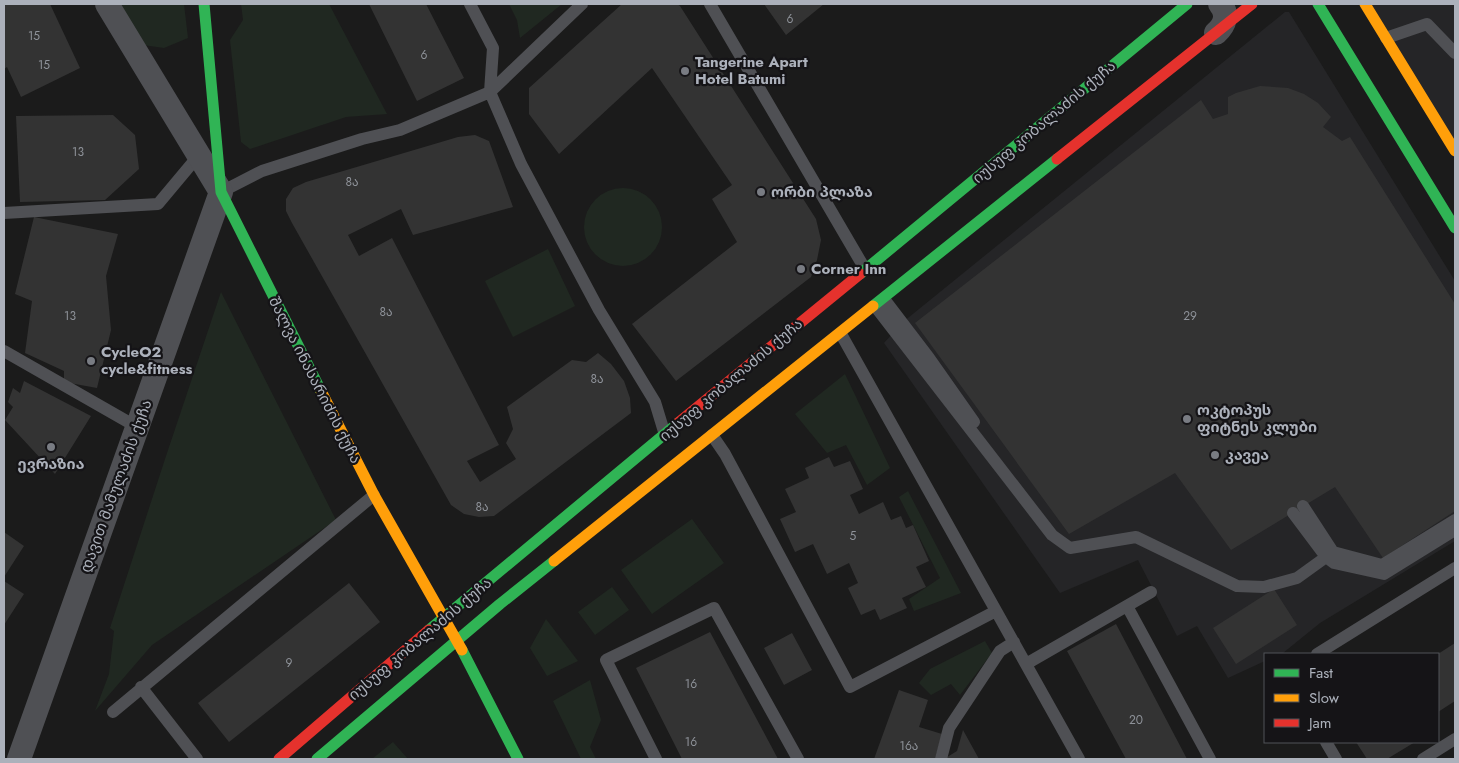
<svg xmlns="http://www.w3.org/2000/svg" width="1459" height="763" viewBox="0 0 1459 763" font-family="Jost,'Noto Sans Georgian',sans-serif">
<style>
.built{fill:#252527}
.green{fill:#202821}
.building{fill:#333}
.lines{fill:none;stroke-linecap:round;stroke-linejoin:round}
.lane{stroke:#4f5054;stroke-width:12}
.street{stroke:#4f5054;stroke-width:24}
.fast{stroke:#30b455;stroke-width:11}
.slow{stroke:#ff9f0a;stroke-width:11}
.jam{stroke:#e5322d;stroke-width:11}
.poi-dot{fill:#797c83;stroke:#151417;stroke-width:2}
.labels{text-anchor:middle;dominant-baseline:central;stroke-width:4.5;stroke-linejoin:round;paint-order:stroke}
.number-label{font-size:12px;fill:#8e9299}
.poi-label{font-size:15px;font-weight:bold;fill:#acb1bb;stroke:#151417;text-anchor:start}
.street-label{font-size:15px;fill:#acb1bb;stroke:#151417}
</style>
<rect width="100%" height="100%" fill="#1b1b1b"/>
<path class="built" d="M1365 4H1455V151Z
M1285 12H1289L1455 281V541L1320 623 1283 653 1265 654V661L1228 678 1197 626 1177 636 1138 560 1060 593 884 343 903 322Z"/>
<path class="green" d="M121 4H184L188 38 164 48 143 45Z
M241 4H329L387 114 346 117 250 149 241 142 230 40 243 20Z
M509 4H562L520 38 517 20Z
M584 227a39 39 0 1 1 78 0a39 39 0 1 1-78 0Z
M548 249 575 306 513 337 485 281Z
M221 292 336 520 152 645 95 711 109 674 114 631 110 628 166 456Z
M845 374 890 468 867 485 846 445 827 453 795 414Z
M908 491 961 593 914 611 909 599 940 578 899 497Z
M692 519 724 563 652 614 621 570Z
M612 587 629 610 595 635 578 612Z
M546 619 578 661 547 676 530 648Z
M985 641 992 653 960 695 951 684 931 695 919 683 930 669Z
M590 680 601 720 590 747 596 759H581L553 701Z
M393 742 408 759H372Z"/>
<path class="building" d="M7 4H50L80 68 21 97 7 67 4 69V5Z
M369 4H426L464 78 417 101Z
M622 4H677L680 6 816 219 821 240 817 260 811 277 676 381 632 324 737 242 712 199 732 185 652 68 559 154 529 114V88Z
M764 4H824L786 35Z
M1260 86 1288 88 1304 94 1318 103 1331 117 1323 127 1342 141 1350 137 1455 304V511L1383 558 1335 487 1231 550 1175 473 1069 534 915 323 1201 100 1213 119 1228 114V97L1236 93Z
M113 115 135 135 139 169 105 200 20 202 16 116Z
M475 135 489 141 513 207 413 235 401 209 348 235 359 256 392 238 499 445 467 461 480 482 516 459 506 443 513 429 507 407 572 360 586 362 598 353 611 364 624 381 630 398 631 413 494 516 479 517 464 514 451 505 292 223 286 211V199L293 188 306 182 458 137Z
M34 217 118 234 106 276 111 330 97 388 64 382V371L25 353 32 301 15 294Z
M24 381 91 416 55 474 5 420 13 407 8 402 13 388 20 393Z
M829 457 834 467 850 461 863 489 850 495 859 514 883 502 891 520 901 516 906 528 913 525 929 561 916 567 926 587 902 598 907 608 880 620 875 609 861 615 848 588 858 583 849 563 827 574 813 544 795 552 780 519 796 512 785 489 809 478 805 468Z
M4 532 24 546 4 577Z
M4 581 24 594 4 625Z
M349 583 380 622 229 742 198 703Z
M1274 589 1297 625 1236 664 1213 628Z
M1116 624 1187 759H1126L1067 651Z
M710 632 778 759H682L636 668Z
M792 633 812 670 784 685 764 648Z
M1455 643V701L1438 712V654Z
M899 690 928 700 919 727 942 734 935 759H874Z
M963 730 979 759H944L957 751Z
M1356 742H1415L1387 759H1367Z"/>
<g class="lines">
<path class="lane" d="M582 4 490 92 521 164 599 310 655 402 665 435
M710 4 865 269
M1386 38 1427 24 1455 53
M221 192 262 171 362 139 400 130 490 92 493 48 470 4
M4 213 158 204 199 155
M884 299 929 358 974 422
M875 306 1052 535 1070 548 1136 537 1237 586 1264 587 1297 578 1333 552
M841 334 1079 759
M4 351 137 427
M712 435 725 454 850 687 996 611
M1303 506 1333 552 1382 565 1455 520
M1293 513 1326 557 1334 563 1384 574 1455 530
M1127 606 1210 759
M1317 654 1455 568
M1026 664 1151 592
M141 687 197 759
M113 712 374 495
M1326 742 1336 759
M656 759 606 660 714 608 798 759
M941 759 949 728 1000 651 1014 642
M1423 759 1455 739"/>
<path class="street" d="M1216 33C1225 25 1229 14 1220 4
M19 759 221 192 107 4"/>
<path class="fast" d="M204 4 221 192 321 391
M1318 4 1455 228
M860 274 1187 4
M873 306 1057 159
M429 630 678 423
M462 650 518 759
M317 759 500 604 554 561"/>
<path class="slow" d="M1365 4 1455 151
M321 391 374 495 462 650
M554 561 873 306"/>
<path class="jam" d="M1057 159 1252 4
M678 423 860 274
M279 759 429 630"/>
</g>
<g class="poi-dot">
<circle cx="685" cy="71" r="5"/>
<circle cx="761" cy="192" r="5"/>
<circle cx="801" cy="269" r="5"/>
<circle cx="91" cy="361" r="5"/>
<circle cx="1187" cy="419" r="5"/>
<circle cx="51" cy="447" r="5"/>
<circle cx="1215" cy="455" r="5"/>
</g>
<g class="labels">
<g class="number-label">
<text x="790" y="19">6</text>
<text x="34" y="36">15</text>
<text x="424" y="55">6</text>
<text x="44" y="65">15</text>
<text x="78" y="152">13</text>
<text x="352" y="182">8ა</text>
<text x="386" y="312">8ა</text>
<text x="70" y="316">13</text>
<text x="1190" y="316">29</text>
<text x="597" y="379">8ა</text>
<text x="482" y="507">8ა</text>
<text x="853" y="536">5</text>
<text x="289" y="663">9</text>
<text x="691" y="684">16</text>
<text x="1136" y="720">20</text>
<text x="691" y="742">16</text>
<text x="909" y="746">16ა</text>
</g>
<g class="poi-label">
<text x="695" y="62">Tangerine Apart<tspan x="695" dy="17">Hotel Batumi</tspan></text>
<text x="771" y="192">ორბი პლაზა</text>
<text x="811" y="269">Corner Inn</text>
<text x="101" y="352">CycleO2<tspan x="101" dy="17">cycle&amp;fitness</tspan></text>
<text x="1197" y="410">ოკტოპუს<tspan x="1197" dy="17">ფიტნეს კლუბი</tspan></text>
<text x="1225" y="455">კავეა</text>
<text x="51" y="464" text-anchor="middle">ევრაზია</text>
</g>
<g class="street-label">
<text transform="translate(1044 122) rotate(-40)">იუსუფ კობალაძის ქუჩა</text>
<text transform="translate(315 380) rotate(63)">შალვა ინასარიძის ქუჩა</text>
<text transform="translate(731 380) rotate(-40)">იუსუფ კობალაძის ქუჩა</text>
<text transform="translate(116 486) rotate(-70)">დავით მამულაძის ქუჩა</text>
<text transform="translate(420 639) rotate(-40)">იუსუფ კობალაძის ქუჩა</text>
</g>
</g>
<rect width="1459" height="763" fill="none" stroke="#acb1bb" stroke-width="10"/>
<rect x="1264" y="653" width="175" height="90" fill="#151417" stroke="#515359"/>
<rect x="1274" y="669" width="25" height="8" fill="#30b455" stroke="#515359"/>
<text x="1309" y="678" font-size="15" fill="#acb1bb">Fast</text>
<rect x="1274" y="694" width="25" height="8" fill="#ff9f0a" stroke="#515359"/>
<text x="1309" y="703" font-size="15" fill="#acb1bb">Slow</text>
<rect x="1274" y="719" width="25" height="8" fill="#e5322d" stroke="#515359"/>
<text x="1309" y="728" font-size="15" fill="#acb1bb">Jam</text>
</svg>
